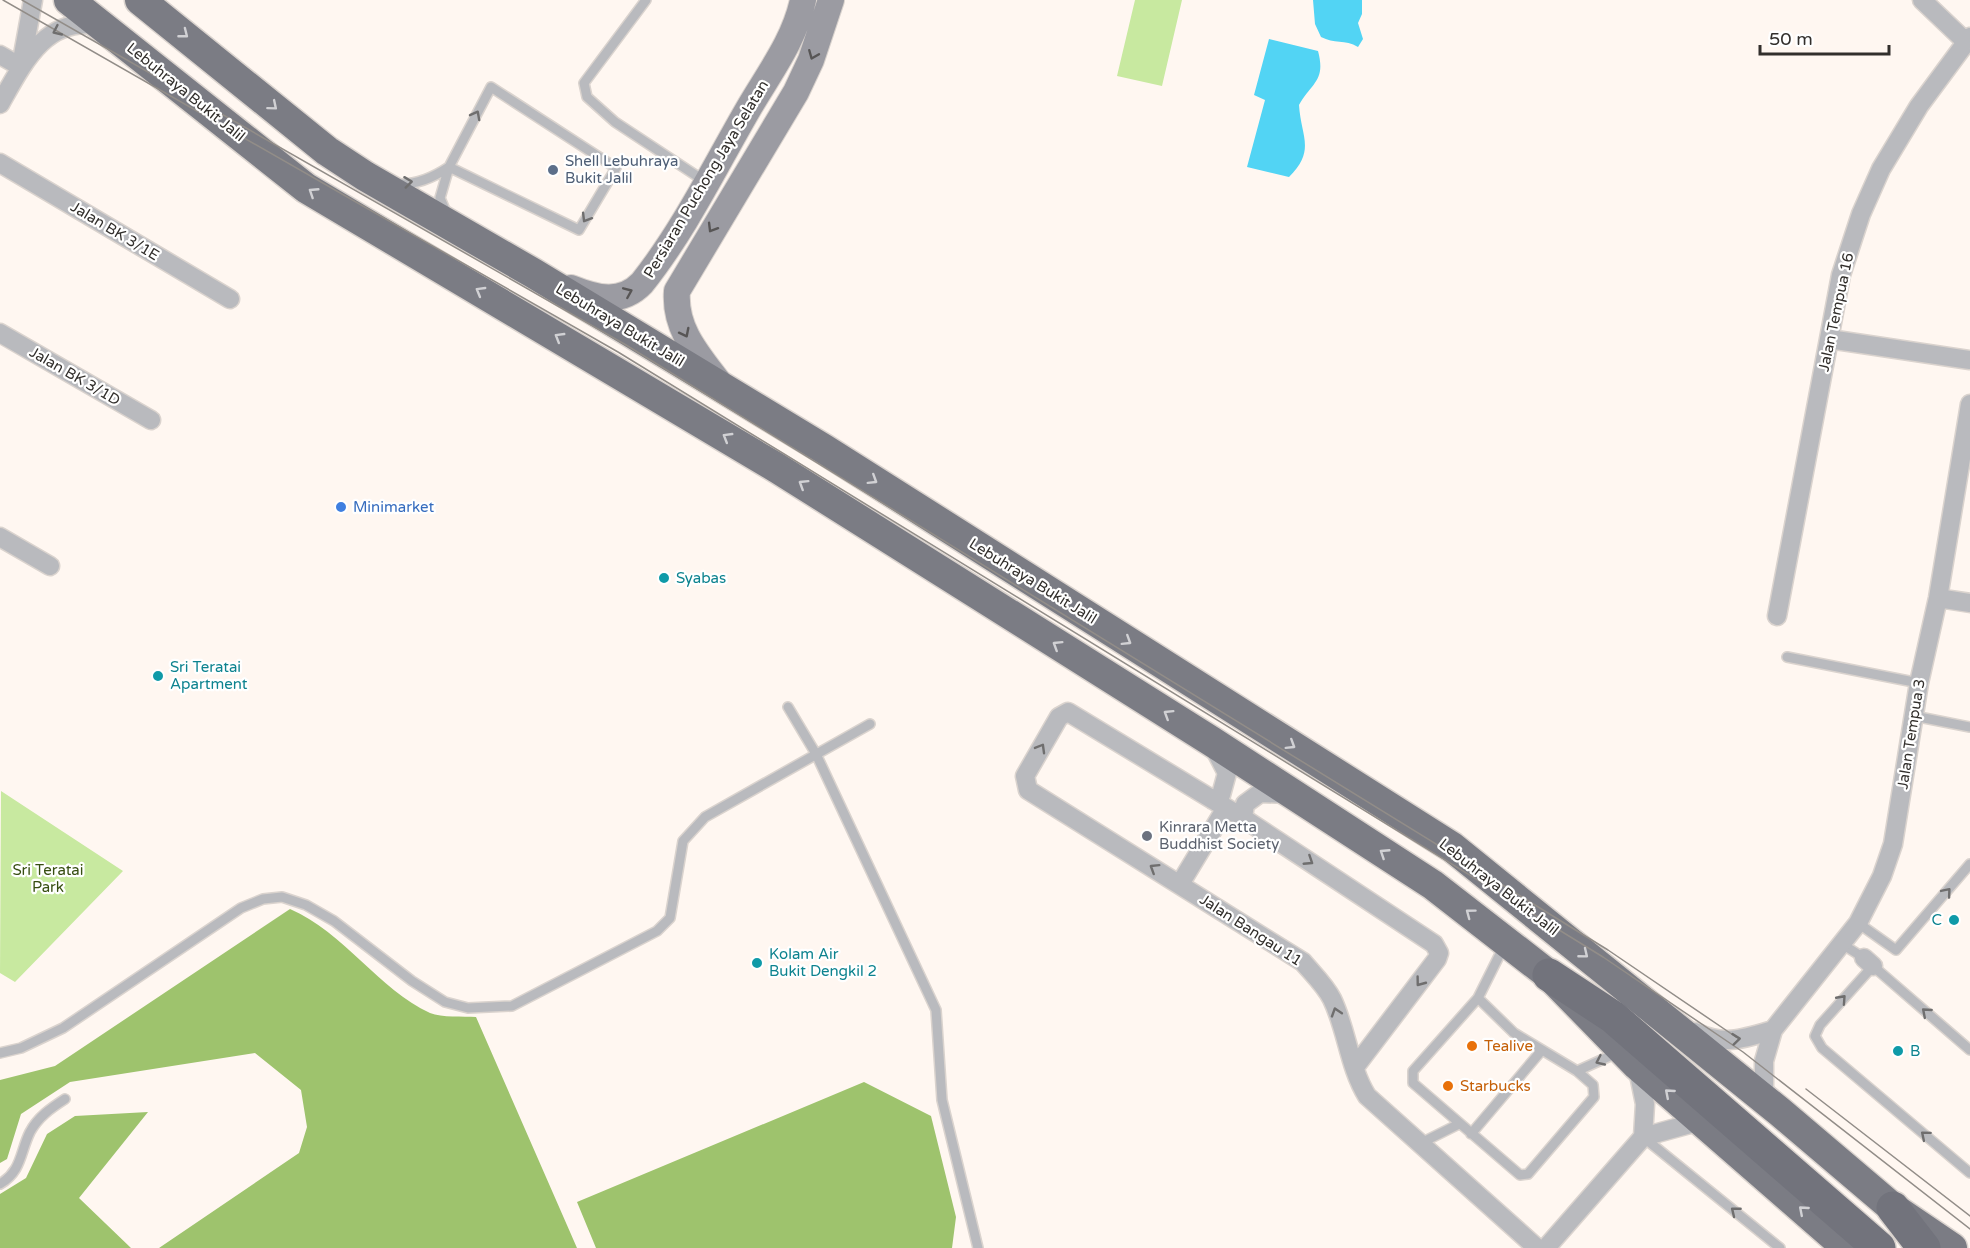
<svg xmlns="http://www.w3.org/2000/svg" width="1970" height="1248" viewBox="0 0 1970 1248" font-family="'Varela Round',sans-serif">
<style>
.green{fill:#c8e9a0}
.forest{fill:#9ec36d}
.water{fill:#52d4f4}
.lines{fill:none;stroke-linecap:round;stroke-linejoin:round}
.service-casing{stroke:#dad3ce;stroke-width:12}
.minor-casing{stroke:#dad3ce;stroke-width:21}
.secondary-casing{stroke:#dad3ce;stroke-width:28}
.trunk-casing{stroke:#dad3ce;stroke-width:33}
.motorway-casing{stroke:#dad3ce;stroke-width:36}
.service{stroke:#b9babe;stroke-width:9}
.minor{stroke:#b9babe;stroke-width:18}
.secondary{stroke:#9b9ba2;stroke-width:26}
.trunk{stroke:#7b7c84;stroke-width:30}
.motorway{stroke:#72737c;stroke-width:33}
.tram{stroke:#928d88;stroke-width:1.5}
.oneway{stroke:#6f6e6e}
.oneway2{stroke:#d1d1d4}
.oneway3{stroke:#575555}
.service-dot{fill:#5c6f8a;stroke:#fff;stroke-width:2}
.shop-dot{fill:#3f7fe0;stroke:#fff;stroke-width:2}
.culture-dot{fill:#0f9aa8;stroke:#fff;stroke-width:2}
.worship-dot{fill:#6b7280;stroke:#fff;stroke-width:2}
.food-dot{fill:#e8710a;stroke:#fff;stroke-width:2}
.labels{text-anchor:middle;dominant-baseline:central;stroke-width:4.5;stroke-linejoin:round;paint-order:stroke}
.street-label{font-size:15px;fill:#322f2c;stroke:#fff}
.service-label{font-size:15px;fill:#4e5e75;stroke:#fff;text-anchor:start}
.shop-label{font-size:15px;fill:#366cbe;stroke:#fff;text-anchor:start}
.culture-label{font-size:15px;fill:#0d838f;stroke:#fff;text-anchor:start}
.worship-label{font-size:15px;fill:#5b616d;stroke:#fff;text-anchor:start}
.park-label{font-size:15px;fill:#374e11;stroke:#fff}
.food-label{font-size:15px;fill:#c56008;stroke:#fff;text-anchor:start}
</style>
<rect width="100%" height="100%" fill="#fff7f1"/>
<path class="green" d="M1135 0H1182L1162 86 1117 76Z
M1 791 123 871 15 982 0 973Z"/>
<path class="forest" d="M290 909C344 932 379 990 430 1013 442 1018 463 1016 476 1017L577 1248H159L299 1153 307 1127 301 1090 255 1053 70 1082 21 1114 7 1159 0 1163V1080L55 1066Z
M864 1082 931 1116 956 1217 952 1248H596L577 1202Z
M148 1112 79 1198 131 1248H0V1194L26 1178 47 1134 75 1116Z"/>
<path class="water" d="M1313 0H1362V14L1358 23 1363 39 1358 47C1345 39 1334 44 1321 37L1315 24Z
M1269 39 1318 51C1326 81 1312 82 1299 105 1301 137 1316 150 1289 177L1247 167 1265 100 1254 95Z"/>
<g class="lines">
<g class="service-casing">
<path id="service" d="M646 0 584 83 587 97 615 122 706 182
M398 184C416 185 434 177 449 167
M446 212 440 198 449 167 491 87 616 168 579 230 449 167
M1787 657 1919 683
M788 707 816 754 936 1010 942 1100 978 1248
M1914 716 1970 727
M1858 923 1896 950 1970 864
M1842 944 1864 958
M1478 998 1514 1033 1577 1071 1593 1085 1594 1097 1528 1174 1520 1175 1413 1083V1071Z
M1478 998 1504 946
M1970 1050 1873 966 1820 1025 1815 1036 1822 1048 1970 1173
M0 1053 21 1048 63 1028 241 908 263 899 282 897 306 905 334 921 412 981 445 1002 468 1008 512 1006 657 931 670 918 683 841 705 817 870 724
M1577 1071 1619 1052
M1471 1134 1542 1050
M1643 1137 1780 1248
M1421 1143 1459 1124
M0 1184C22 1171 20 1152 30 1132 38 1117 51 1108 65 1099"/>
</g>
<g class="minor-casing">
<path id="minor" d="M1922 0 1965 41
M0 55 21 67
M21 66 33 0
M0 104C22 65 46 14 100 26
M0 163 230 299
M0 333 151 420
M1829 339 1970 360
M0 537 50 566
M1938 598 1970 603
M1777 616 1841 275 1861 214 1881 169 1919 106 1970 37
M1212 744 1227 773 1221 795 1213 800
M1243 818 1245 804 1260 793 1288 794
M1180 884 1226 808
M1864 958 1873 966
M1695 1032C1724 1046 1743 1039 1773 1030
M1637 1065 1645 1104 1643 1137
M1355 1067 1437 959 1439 953 1434 944 1243 818 1068 712 1059 717 1025 776 1028 790 1303 962C1313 974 1325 985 1332 999 1347 1030 1349 1067 1367 1096L1537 1248
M1772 1101 1764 1091V1061L1773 1030 1858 923 1882 876 1893 844 1919 683 1938 598 1970 404
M1546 1248 1643 1137 1701 1121"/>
</g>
<g class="secondary-casing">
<path id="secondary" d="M571 288C596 298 621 305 642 283 685 229 715 166 750 106 770 72 795 39 803 0
M720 384C698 355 674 329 677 291L796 92 811 60 831 0"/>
</g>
<g class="trunk-casing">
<path id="trunk" d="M69 0 306 188 777 468 1211 741 1433 885 1549 975 1637 1065 1847 1248
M140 0 327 151 365 176 533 273 824 449 1452 847 1780 1112 1893 1208 1952 1248"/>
</g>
<g class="motorway-casing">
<path id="motorway" d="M1549 975 1613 1017 1879 1248
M1893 1208 1924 1248"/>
</g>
<use href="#service" class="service"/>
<use href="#minor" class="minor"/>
<use href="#secondary" class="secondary"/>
<use href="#trunk" class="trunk"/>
<use href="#motorway" class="motorway"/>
<path class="tram" d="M3 0 618 352 1603 957 1743 1052 1970 1229
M22 0 626 345 1608 950 1736 1037
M1806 1089 1970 1216"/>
</g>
<defs><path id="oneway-chevron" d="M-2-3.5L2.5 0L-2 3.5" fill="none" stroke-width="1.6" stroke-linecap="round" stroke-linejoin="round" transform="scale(1.5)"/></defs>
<g class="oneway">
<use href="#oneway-chevron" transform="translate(57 31) rotate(155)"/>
<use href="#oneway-chevron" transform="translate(476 115) rotate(-62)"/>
<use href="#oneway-chevron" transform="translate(408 182) rotate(-7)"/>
<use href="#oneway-chevron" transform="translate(586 218) rotate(121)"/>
<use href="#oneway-chevron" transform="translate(1041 748) rotate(-60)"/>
<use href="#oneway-chevron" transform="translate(1309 861) rotate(33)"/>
<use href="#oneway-chevron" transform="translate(1154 868) rotate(-148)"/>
<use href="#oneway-chevron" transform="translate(1947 892) rotate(-50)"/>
<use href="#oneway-chevron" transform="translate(1420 982) rotate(127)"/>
<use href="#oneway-chevron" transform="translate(1842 999) rotate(-48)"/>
<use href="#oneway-chevron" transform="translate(1336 1012) rotate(-108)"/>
<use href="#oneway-chevron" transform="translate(1926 1012) rotate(-139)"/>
<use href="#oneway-chevron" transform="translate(1736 1039) rotate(-6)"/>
<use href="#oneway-chevron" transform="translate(1600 1061) rotate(155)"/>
<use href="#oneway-chevron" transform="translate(1925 1135) rotate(-140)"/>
<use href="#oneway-chevron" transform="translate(1735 1211) rotate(-141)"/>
</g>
<g class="oneway2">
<use href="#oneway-chevron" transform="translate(184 34) rotate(38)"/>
<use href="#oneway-chevron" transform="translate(273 106) rotate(40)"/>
<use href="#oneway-chevron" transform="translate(313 192) rotate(-147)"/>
<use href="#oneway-chevron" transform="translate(480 291) rotate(-150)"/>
<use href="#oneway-chevron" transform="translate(559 337) rotate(-149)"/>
<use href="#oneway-chevron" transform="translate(727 437) rotate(-149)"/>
<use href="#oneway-chevron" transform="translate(873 480) rotate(32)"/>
<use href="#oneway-chevron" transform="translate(803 484) rotate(-148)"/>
<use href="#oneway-chevron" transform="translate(1127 641) rotate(32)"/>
<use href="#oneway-chevron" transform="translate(1057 645) rotate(-148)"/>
<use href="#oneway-chevron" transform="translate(1168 714) rotate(-148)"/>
<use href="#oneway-chevron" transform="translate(1291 745) rotate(32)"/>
<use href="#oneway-chevron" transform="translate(1384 853) rotate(-147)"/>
<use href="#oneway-chevron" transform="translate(1470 913) rotate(-143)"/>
<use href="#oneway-chevron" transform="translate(1584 954) rotate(39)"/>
<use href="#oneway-chevron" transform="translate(1669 1093) rotate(-139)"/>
<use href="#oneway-chevron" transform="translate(1803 1210) rotate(-139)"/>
</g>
<g class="oneway3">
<use href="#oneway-chevron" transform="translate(813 55) rotate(112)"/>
<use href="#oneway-chevron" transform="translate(712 228) rotate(121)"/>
<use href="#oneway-chevron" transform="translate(628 292) rotate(-23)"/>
<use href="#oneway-chevron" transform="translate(685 333) rotate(63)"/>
</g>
<circle class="service-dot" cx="553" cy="170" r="6"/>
<circle class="shop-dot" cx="341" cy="507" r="6"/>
<g class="culture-dot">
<circle cx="664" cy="578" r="6"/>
<circle cx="158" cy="676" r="6"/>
<circle cx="1954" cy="920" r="6"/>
<circle cx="757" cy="963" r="6"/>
<circle cx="1898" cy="1051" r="6"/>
</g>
<circle class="worship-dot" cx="1147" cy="836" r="6"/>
<g class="food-dot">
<circle cx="1472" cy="1046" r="6"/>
<circle cx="1448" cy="1086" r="6"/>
</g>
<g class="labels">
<g class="street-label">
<text transform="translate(186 92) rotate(39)">Lebuhraya Bukit Jalil</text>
<text transform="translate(706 179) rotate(-59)">Persiaran Puchong Jaya Selatan</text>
<text transform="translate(115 231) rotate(31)">Jalan BK 3/1E</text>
<text transform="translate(1836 312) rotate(-78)">Jalan Tempua 16</text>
<text transform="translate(620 325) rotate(31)">Lebuhraya Bukit Jalil</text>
<text transform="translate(75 376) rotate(30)">Jalan BK 3/1D</text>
<text transform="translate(1033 581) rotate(32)">Lebuhraya Bukit Jalil</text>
<text transform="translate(1911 734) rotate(-81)">Jalan Tempua 3</text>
<text transform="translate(1499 887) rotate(38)">Lebuhraya Bukit Jalil</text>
<text transform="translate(1251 930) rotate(33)">Jalan Bangau 11</text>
</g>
<g class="service-label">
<text x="565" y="161">Shell Lebuhraya<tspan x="565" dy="17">Bukit Jalil</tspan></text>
</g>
<g class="shop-label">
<text x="353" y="507">Minimarket</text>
</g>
<g class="culture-label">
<text x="676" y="578">Syabas</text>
<text x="170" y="667">Sri Teratai<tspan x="170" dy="17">Apartment</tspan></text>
<text x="1942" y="920" text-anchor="end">C</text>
<text x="769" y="954">Kolam Air<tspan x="769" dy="17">Bukit Dengkil 2</tspan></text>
<text x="1910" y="1051">B</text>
</g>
<g class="worship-label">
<text x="1159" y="827">Kinrara Metta<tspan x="1159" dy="17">Buddhist Society</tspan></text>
</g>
<g class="park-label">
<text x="48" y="870">Sri Teratai<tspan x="48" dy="17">Park</tspan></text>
</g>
<g class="food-label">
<text x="1484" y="1046">Tealive</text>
<text x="1460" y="1086">Starbucks</text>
</g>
</g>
<path d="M1760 45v9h129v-9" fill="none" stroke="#322f2c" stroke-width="3"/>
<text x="1769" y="45" font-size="18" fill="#322f2c" stroke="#ffffff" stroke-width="4.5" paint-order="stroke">50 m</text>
</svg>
